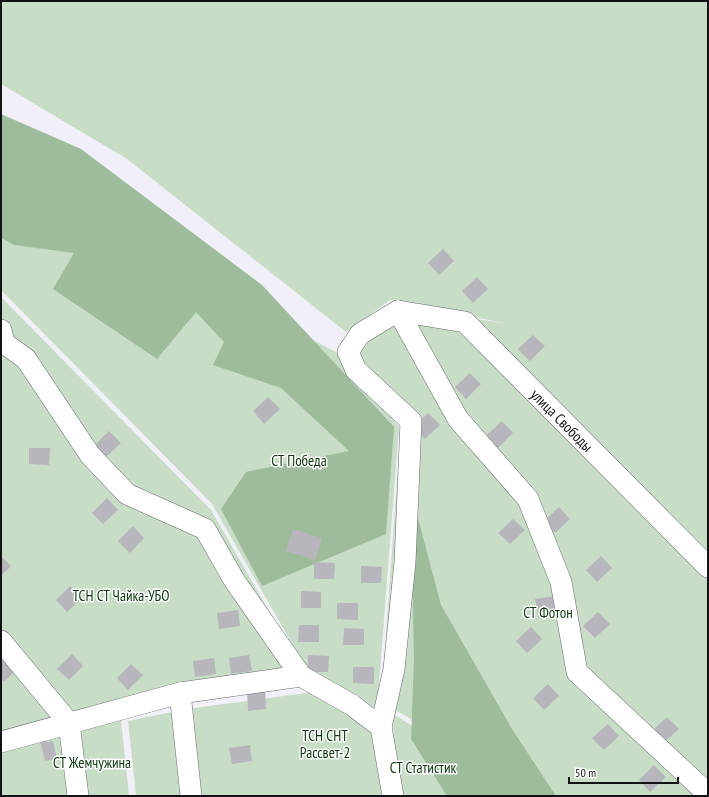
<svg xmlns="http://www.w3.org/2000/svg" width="709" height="797" viewBox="0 0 709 797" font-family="'PT Sans Narrow',sans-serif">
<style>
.green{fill:#c7ddc6}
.forest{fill:#9ebb9c}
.building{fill:#b7b6bd}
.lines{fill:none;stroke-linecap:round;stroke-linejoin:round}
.minor-casing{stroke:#6b6a71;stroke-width:22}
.minor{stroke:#fff;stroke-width:21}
.labels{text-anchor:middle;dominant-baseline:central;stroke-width:3;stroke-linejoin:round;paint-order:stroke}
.street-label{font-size:15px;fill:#131215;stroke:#fefefe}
.park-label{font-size:15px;fill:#0e390f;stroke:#fefefe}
</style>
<rect width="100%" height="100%" fill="#f1f0f8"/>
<path class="green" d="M1 1H708V796H548L381 702 401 427 339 351 395 306 508 324 390 300 346 332 127 159 1 84Z
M1 178 338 353 399 427 377 709 356 694 317 687 212 504 1 290Z
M1 297 211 510 311 684 190 703 1 747Z
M328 690 385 716 393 796H136L128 721 187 709Z
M393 714 526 796H395Z
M121 720 129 796H1V749Z"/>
<path class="forest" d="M1 114 81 149 262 285 394 427 386 534 262 586 221 509 246 472 349 451 281 388 213 365 224 342 196 312 157 359 53 289 74 253 14 245 1 238Z
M411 492 441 605 512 729 556 796H447L411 739 414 660Z"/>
<path class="building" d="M443 249 454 261 439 275 428 263Z
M477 277 488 289 473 303 462 291Z
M533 335 545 346 530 361 518 349Z
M470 373 481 384 466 399 455 387Z
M268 397 280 409 264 424 253 411Z
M428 413 440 425 425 439 413 427Z
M502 421 513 433 498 448 487 435Z
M109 431 121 443 105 458 94 446Z
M29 448H50L49 465 29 464Z
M107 498 118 510 103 524 92 513Z
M559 507 570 519 555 533 544 521Z
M513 519 525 530 510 544 498 533Z
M133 526 144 538 130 553 118 541Z
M293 529 322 538 315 560 286 551Z
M1 556 11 566 1 576Z
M601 556 612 568 597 582 586 570Z
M314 562 335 563 334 579H314Z
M361 566 382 567 381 583H361Z
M70 586 82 598 67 612 56 600Z
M301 591 321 592V608H301Z
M556 596 558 612 538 616 535 599Z
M337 603H358V620L337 619Z
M238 610 240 626 219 629 217 613Z
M598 612 610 624 595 638 583 626Z
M299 625H319V642H298Z
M531 627 542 639 527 653 516 641Z
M344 628 364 629V645H343Z
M72 654 83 666 69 680 57 669Z
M249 655 252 671 231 674 229 658Z
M308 655 329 656 328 672H308Z
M7 656 18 668 4 682 1 679V662Z
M214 658 216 674 195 677 193 661Z
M131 664 143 675 128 690 117 678Z
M353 667H374V684L353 683Z
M548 684 559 696 544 710 533 698Z
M265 685 266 709 248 711 247 687Z
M667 717 679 729 663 743 652 731Z
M608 724 619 736 604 750 592 738Z
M46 740 47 742 53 741 57 759 45 761 40 741Z
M250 745 252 761 232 764 229 748Z
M654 765 666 777 650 792 639 780Z"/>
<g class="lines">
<g class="minor-casing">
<g id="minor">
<path d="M398 311 458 419 528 499 561 582 577 672 708 794"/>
<path id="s1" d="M398 311 465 322 708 567"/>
<path d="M1 330 4 343 26 359 90 455 127 494 205 529 234 580 301 676 352 705 381 727 393 796"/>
<path d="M1 641 69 723 78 796"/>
<path d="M180 693 191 796"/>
<path d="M381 727 394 669 405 562 411 421 356 370 348 352 360 334 398 311"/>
<path d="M1 742 180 693 301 676"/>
</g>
</g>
<use href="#minor" class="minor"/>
</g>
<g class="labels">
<g class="street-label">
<text stroke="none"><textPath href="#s1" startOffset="206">улица Свободы</textPath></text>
</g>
<g class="park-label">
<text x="299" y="460">СТ Победа</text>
<text x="121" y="595">ТСН СТ Чайка-УБО</text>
<text x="548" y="612">СТ Фотон</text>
<text x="325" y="735">ТСН СНТ<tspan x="325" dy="17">Рассвет-2</tspan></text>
<text x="92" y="762">СТ Жемчужина</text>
<text x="423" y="767">СТ Статистик</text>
</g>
</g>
<rect width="709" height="797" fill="none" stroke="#131215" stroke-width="4"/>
<path d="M569 777v6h109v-6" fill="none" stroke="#131215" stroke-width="2"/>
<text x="575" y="777" font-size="12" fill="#131215" stroke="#fefefe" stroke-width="3" paint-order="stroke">50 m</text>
</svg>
